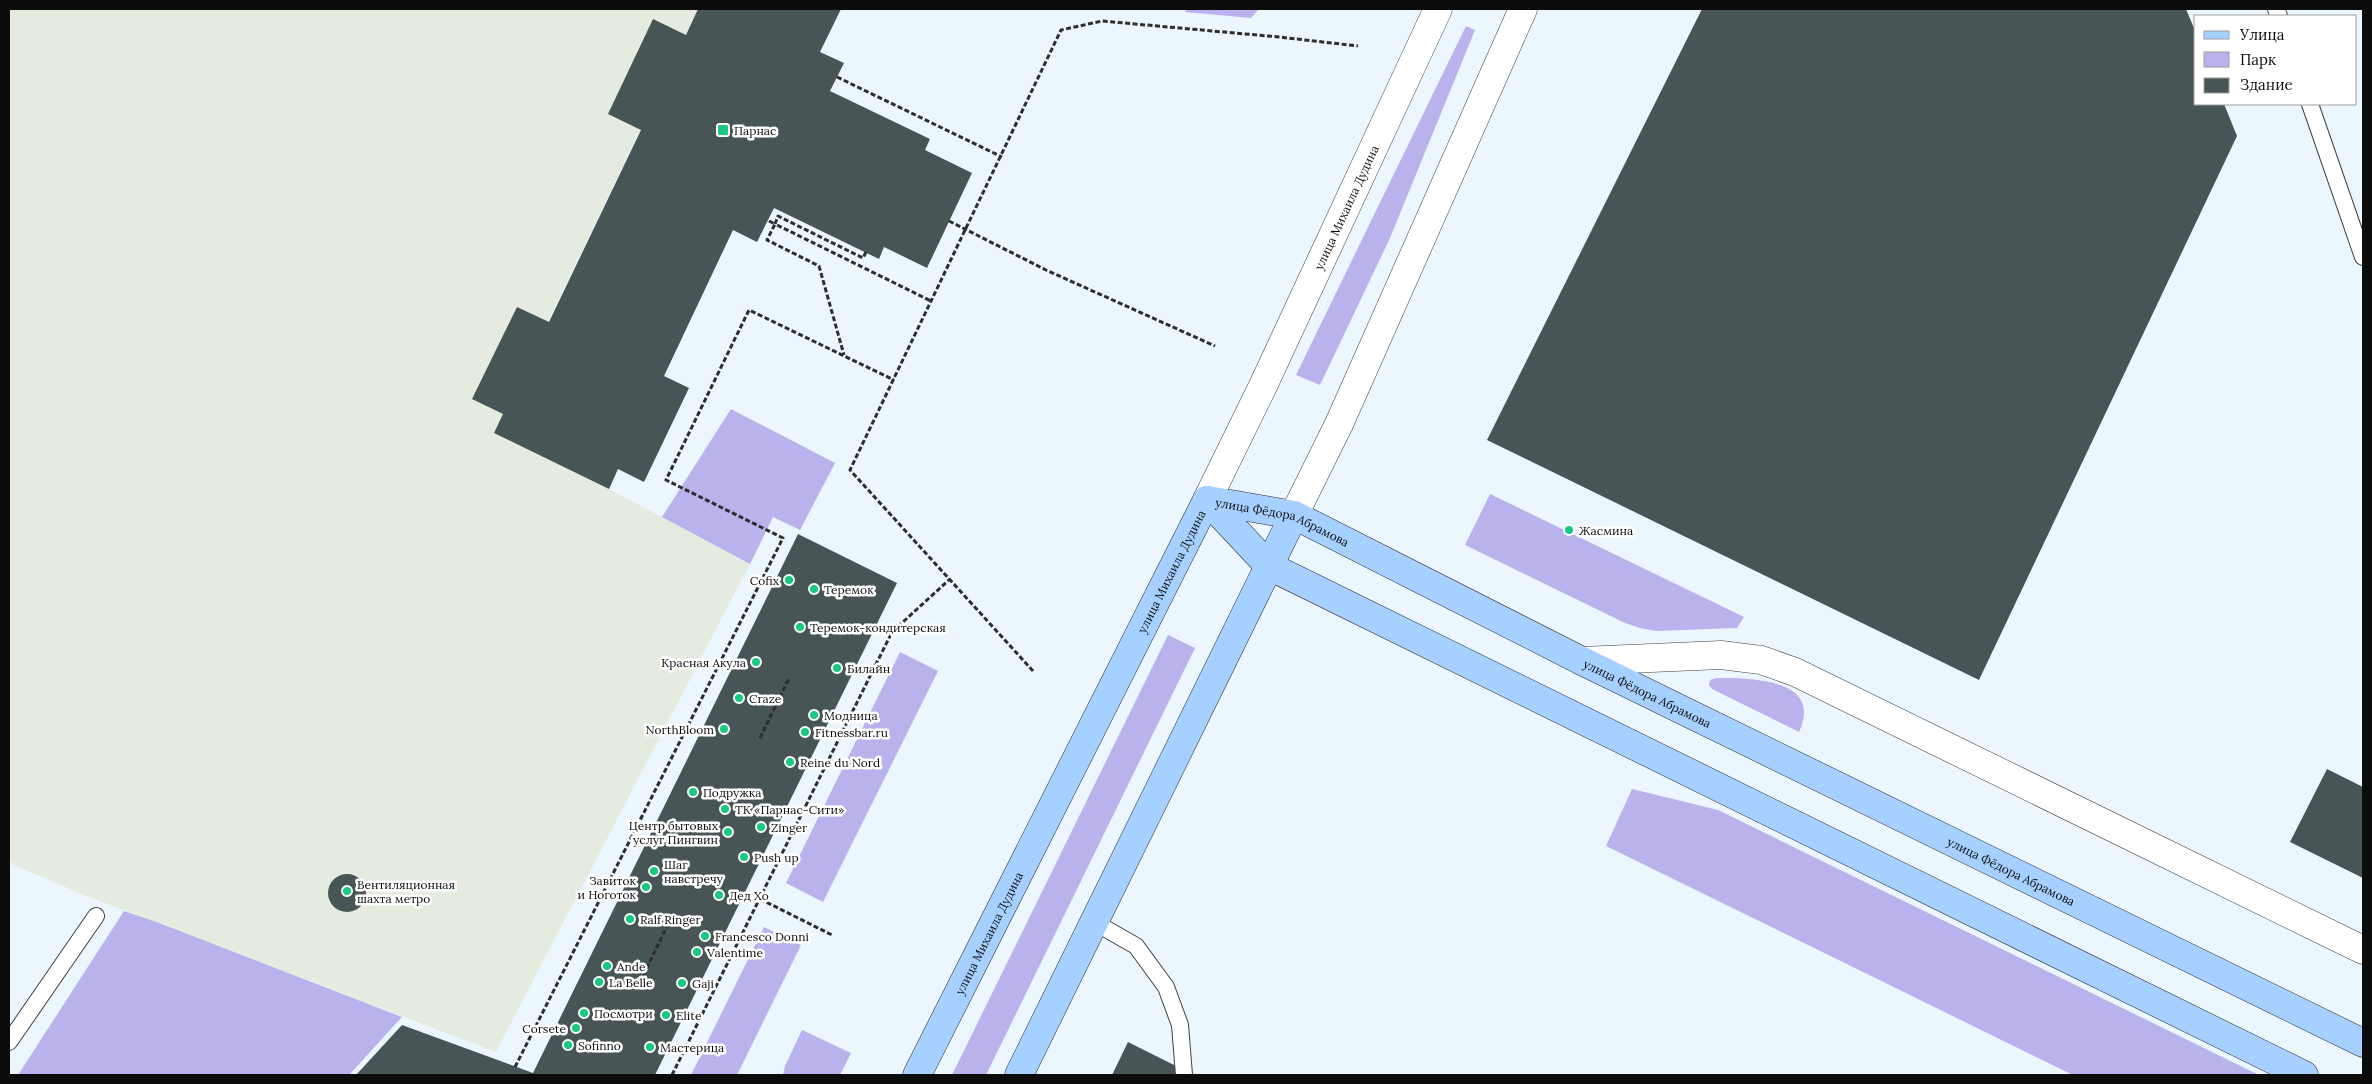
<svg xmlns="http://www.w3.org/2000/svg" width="2372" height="1084" viewBox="0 0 2372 1084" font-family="Lora,serif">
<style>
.industrial{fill:#e5ecdf}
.green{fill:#b9b2ed}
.building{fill:#485556}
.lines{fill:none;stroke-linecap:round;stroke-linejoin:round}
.lane-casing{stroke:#3f3f3f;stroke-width:18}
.street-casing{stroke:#3f3f3f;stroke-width:29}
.secondary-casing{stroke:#2e2e2e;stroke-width:29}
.path{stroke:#2e2e2e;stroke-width:3;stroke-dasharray:5 2.5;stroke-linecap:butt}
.lane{stroke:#fff;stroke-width:16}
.street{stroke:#fff;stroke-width:28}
.secondary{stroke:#a6d0ff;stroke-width:28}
.poi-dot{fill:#19c881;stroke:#fff;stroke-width:2}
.labels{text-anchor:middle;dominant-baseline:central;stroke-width:5;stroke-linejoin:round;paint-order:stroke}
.poi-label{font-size:12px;fill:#0c0c0c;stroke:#fff;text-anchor:start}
.street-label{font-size:12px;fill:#0c0c0c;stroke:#fff}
</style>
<rect width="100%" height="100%" fill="#ebf6ff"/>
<path class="industrial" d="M9 9H699L494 433 609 489 750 564 496 1052 84 895 12 864 9 856Z"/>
<path class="green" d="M1187 9H1259L1251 18 1185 12Z
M1466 26 1475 30 1390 238 1320 385 1296 375Z
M731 409 835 463 800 530 773 517 750 564 662 517Z
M1490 494 1744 617 1737 628 1656 631 1640 628 1625 623 1465 545Z
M1168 635 1195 648 986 1075H952Z
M900 652 938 671 823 902 786 883Z
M1716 678C1750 678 1824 678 1799 732L1712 689 1709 685 1710 680Z
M1632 789 1718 810 2259 1075H2073L1606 846Z
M124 911 159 923 402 1017 349 1075H18Z
M764 927 801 945 737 1075H691Z
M802 1030 851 1053 840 1075H783L785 1066Z"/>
<path class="building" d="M698 9H841L820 52 844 63 830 91 930 139 925 150 972 173 927 268 884 247 879 259 774 208 757 242 733 230 664 376 689 388 644 482 618 469 609 489 494 433 503 414 472 399 517 307 549 322 641 130 608 114 653 19 686 35Z
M1702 9H2186L2196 33V104H2224L2237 136 1979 680 1487 440Z
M798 534 897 583 655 1075H356L402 1025 533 1073Z
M2327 769 2363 787V878L2290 842Z
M328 893a19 19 0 1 1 38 0a19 19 0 1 1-38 0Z
M1128 1042 1178 1067 1175 1075H1112Z"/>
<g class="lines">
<g class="lane-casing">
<path id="lane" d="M2276 9 2279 16
M2310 104 2363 257
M1094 922 1136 946 1166 987 1180 1025 1184 1075
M9 1042 96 916"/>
</g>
<g class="street-casing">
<g id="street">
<path id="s1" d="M1207 500 1262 388 1438 9"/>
<path d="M1294 515 1339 424 1523 9"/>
<path d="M1582 661 1721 655 1761 660 1795 672 2363 950"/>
</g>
</g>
<g class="secondary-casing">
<g id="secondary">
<path id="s2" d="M1207 500 1294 515 1582 661 2363 1043"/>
<path d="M1207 500 1269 566 2304 1075"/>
<path id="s3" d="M917 1075 1207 500"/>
<path d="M1019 1075 1294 515"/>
</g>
</g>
<path class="path" d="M837 77 1002 157
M769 221 775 224 767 240 819 266 844 355
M949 221 1046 270 1215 346
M866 252 863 258 778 216 775 224 931 301
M1033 671 850 470 1061 30 1102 21 1279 37 1358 46
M760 738 789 678
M760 899 832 935
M640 982 673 914
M515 1067 783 538 666 480 749 310 894 380
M672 1075 892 632 950 579"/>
<use href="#lane" class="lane"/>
<use href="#street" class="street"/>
<use href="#secondary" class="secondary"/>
</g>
<g class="poi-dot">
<rect x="717" y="124" width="12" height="12" rx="2.5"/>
<circle cx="1569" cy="530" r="5"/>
<circle cx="789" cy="580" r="5"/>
<circle cx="814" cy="589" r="5"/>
<circle cx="800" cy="627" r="5"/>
<circle cx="756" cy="662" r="5"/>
<circle cx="837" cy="668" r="5"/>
<circle cx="739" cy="698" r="5"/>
<circle cx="814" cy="715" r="5"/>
<circle cx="724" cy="729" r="5"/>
<circle cx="805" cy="732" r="5"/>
<circle cx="790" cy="762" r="5"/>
<circle cx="693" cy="792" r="5"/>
<circle cx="725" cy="809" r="5"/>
<circle cx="761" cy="827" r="5"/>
<circle cx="728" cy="832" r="5"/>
<circle cx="744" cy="857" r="5"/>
<circle cx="654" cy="871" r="5"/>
<circle cx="646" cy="887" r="5"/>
<circle cx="347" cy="891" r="5"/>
<circle cx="719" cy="895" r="5"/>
<circle cx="630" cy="919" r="5"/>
<circle cx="705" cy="936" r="5"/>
<circle cx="697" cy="952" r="5"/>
<circle cx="607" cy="966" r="5"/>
<circle cx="599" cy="982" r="5"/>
<circle cx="682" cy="983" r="5"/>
<circle cx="584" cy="1013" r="5"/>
<circle cx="666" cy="1015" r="5"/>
<circle cx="576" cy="1028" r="5"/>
<circle cx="568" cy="1045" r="5"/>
<circle cx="650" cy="1047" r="5"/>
</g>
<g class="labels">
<g class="poi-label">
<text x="734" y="130">Парнас</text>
<text x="1579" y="530">Жасмина</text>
<text x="779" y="580" text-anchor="end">Cofix</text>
<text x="824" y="589">Теремок</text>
<text x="810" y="627">Теремок-кондитерская</text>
<text x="746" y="662" text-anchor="end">Красная Акула</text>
<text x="847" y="668">Билайн</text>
<text x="749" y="698">Craze</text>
<text x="824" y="715">Модница</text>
<text x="714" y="729" text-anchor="end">NorthBloom</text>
<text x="815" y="732">Fitnessbar.ru</text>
<text x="800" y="762">Reine du Nord</text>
<text x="703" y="792">Подружка</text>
<text x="735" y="809">ТК «Парнас-Сити»</text>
<text x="718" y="825" text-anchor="end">Центр бытовых<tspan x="718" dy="14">услуг Пингвин</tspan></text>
<text x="771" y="827">Zinger</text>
<text x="754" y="857">Push up</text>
<text x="664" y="864">Шаг<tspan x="664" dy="14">навстречу</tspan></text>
<text x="636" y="880" text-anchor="end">Завиток<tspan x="636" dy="14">и Ноготок</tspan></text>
<text x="357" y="884">Вентиляционная<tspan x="357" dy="14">шахта метро</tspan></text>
<text x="729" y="895">Дед Хо</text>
<text x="640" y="919">Ralf Ringer</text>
<text x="715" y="936">Francesco Donni</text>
<text x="707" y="952">Valentime</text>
<text x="617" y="966">Ande</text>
<text x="609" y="982">La Belle</text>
<text x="692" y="983">Gaji</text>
<text x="594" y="1013">Посмотри</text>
<text x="676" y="1015">Elite</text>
<text x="566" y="1028" text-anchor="end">Corsete</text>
<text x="578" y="1045">Sofinno</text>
<text x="660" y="1047">Мастерица</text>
</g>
<g class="street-label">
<text stroke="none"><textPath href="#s1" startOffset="324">улица Михаила Дудина</textPath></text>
<text stroke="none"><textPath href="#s2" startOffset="79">улица Фёдора Абрамова</textPath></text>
<text stroke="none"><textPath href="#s3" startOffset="564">улица Михаила Дудина</textPath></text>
<text stroke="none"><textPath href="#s2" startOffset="484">улица Фёдора Абрамова</textPath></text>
<text stroke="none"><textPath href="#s2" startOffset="889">улица Фёдора Абрамова</textPath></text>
<text stroke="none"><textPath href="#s3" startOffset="159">улица Михаила Дудина</textPath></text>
</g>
</g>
<rect width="2372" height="1084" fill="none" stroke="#0c0c0c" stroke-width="20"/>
<rect x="2194" y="15" width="162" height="90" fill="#ffffff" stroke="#9e9e9e"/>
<rect x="2204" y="31" width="25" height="8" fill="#a6d0ff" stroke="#9e9e9e"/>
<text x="2240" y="40" font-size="15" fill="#0c0c0c">Улица</text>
<rect x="2204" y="52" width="25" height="15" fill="#b9b2ed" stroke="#9e9e9e"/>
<text x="2240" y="65" font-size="15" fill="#0c0c0c">Парк</text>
<rect x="2204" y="78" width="25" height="15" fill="#485556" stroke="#9e9e9e"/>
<text x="2240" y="90" font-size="15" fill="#0c0c0c">Здание</text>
</svg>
